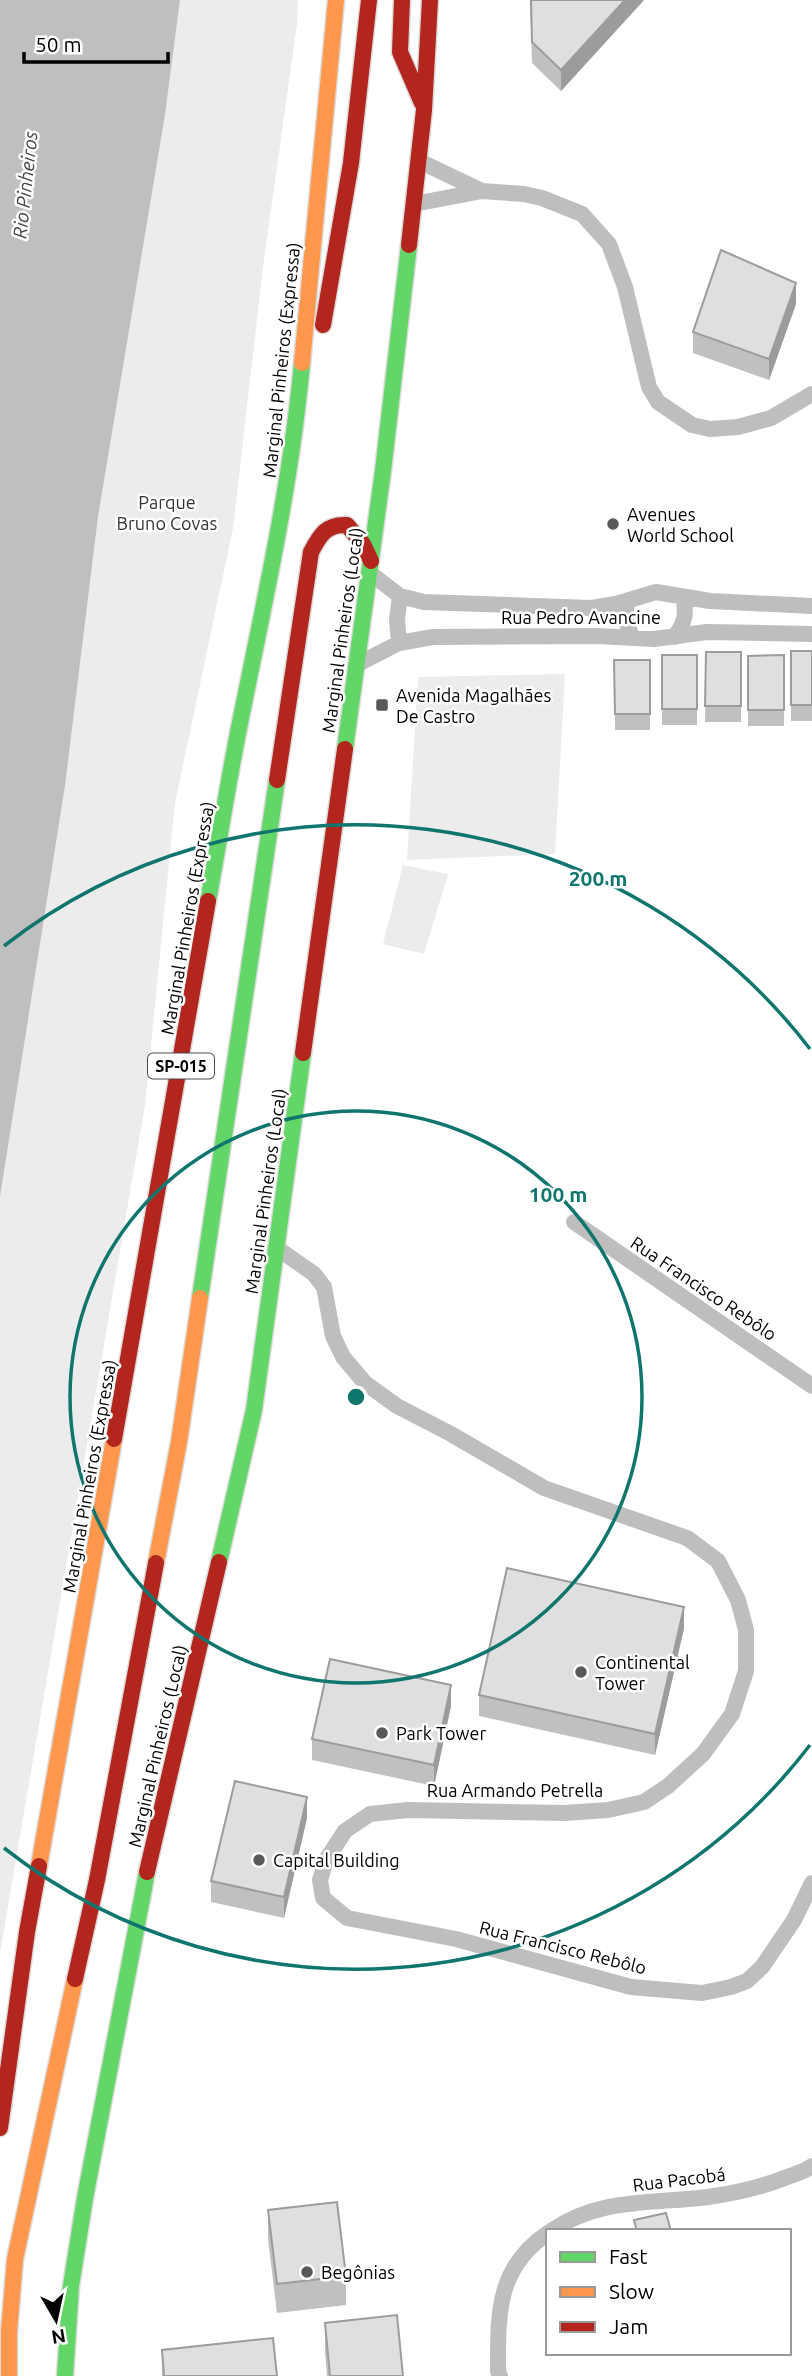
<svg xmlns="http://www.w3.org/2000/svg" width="812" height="2376" viewBox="0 0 812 2376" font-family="Ubuntu,sans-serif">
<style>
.green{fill:#ececec}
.water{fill:#bfbfbf}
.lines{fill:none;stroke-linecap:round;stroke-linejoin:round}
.fast-casing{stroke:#dbdbdb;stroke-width:19}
.slow-casing{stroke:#dbdbdb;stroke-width:19}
.jam-casing{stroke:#dbdbdb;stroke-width:19}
.street{stroke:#bebebe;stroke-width:16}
.fast{stroke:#63d668;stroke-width:16}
.slow{stroke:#ff974d;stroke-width:16}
.jam{stroke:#b3261e;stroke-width:16}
.wall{fill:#c0c0c0}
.shaded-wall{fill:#9c9c9c}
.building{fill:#dfdfdf;stroke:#9c9c9c;stroke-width:2}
.ring{fill:none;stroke:#0f766e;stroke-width:3.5}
.poi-dot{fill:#595959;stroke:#fff;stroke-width:2.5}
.labels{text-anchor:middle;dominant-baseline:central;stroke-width:5;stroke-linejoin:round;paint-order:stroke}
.shield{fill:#fff;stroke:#4c4c4c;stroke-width:2}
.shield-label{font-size:16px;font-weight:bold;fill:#000}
.street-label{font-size:18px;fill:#000;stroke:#fff}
.park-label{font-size:18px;fill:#333;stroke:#fff}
.poi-label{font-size:18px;fill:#000;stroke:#fff;text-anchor:start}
.water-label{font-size:19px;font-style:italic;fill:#444;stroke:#fff}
.centre{fill:#0f766e;stroke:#fff;stroke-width:3.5}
.ring-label{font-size:21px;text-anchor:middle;font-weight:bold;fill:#0f766e;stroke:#fff;stroke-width:5;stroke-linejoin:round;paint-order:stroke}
</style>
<rect width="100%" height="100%" fill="#fff"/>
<path class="green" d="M180 0H298L297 24 263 267 233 528 175 803 145 1105 0 1953V1197L65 786 98 517 165 115Z
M565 674 555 854 407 860 418 677Z
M403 865 448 874 424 954 383 944Z"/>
<path class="water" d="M0 0H180L165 115 98 517 65 786 0 1197Z"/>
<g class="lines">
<g class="fast-casing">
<path id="fast" d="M345 749 383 471 409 245
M208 901C219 842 228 782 240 723 264 603 291 485 302 363
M200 1298 277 780
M219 1562 254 1410 303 1053
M65 2376 71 2286 85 2198 147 1872"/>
</g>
<g class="slow-casing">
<path id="slow" d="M302 363 336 0
M156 1563 179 1442 200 1298
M39 1866 114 1439
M9 2376V2332L15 2259 75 1979"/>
</g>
<g class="jam-casing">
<path id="jam" d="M402 0 400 52 422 103
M409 245 424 110 430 0
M323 325 351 163 369 0
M277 780 311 552C320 535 326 524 347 525L363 544 371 561
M303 1053 345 749
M114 1439 208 901
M147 1872 219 1562
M75 1979 97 1880 156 1563
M0 2128 27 1932 39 1866"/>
</g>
<path class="street" d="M419 161 482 191
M414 204 482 191 524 194 542 198 582 214 609 244 625 287 649 387 658 402 692 425 710 429 738 427 771 418 812 394
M370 573 400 596 424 602 591 608 616 604 656 592 710 601 812 606
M627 601 625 618 632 637
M674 637C685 624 687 613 683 597
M399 643 397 619 400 596
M356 665 399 643 433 637 597 636 654 639 707 632 812 634
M574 1222 812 1386
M277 1248 314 1274 324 1287 333 1336 343 1357 365 1383 397 1406 451 1434 544 1488 687 1538 718 1561 738 1600 746 1630V1671L732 1714 703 1754 668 1786 644 1802 608 1810 564 1813 408 1810 370 1814 345 1831 326 1860 320 1880 323 1898 347 1918 456 1939 631 1987 702 1993 731 1987 747 1981 762 1967 794 1920 812 1883
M551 2231C601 2197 653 2204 708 2197 735 2193 763 2187 787 2177 796 2174 805 2171 812 2166
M500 2376 498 2371C498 2315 496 2268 548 2233"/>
<use href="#fast" class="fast"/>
<use href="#slow" class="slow"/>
<use href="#jam" class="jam"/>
</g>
<path class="wall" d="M530 0H644L561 91 532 63Z
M796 304 769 380 693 353V332Z
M791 651H812V721H791Z
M706 652H741V722H705Z
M662 655H697V725H662Z
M784 655V726H748V656Z
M614 660H650V730H615Z
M684 1628 655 1755 479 1716V1695Z
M451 1706 434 1786 312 1760V1739Z
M307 1818 284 1918 211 1902V1881Z
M268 2210 346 2276V2305L277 2313 268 2239Z
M325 2323 403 2376H327L325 2352Z
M162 2350 277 2376H162Z"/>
<path class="shaded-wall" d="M625 0H644L561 91V70Z
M796 283V304L769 380V359Z
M684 1607V1628L655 1755V1734Z
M451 1685V1706L434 1786V1765Z
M307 1797V1818L284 1918V1897Z"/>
<path class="building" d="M531 0H625L561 70 532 42Z
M721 250 796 283 769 359 693 332Z
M791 651H812V705H791Z
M706 652H741V706H705Z
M662 655H697V709H662Z
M784 655V710H748V656Z
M614 660H650V714H615Z
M507 1568 684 1607 655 1734 479 1695Z
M330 1659 451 1685 434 1765 312 1739Z
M235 1781 307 1797 284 1897 211 1881Z
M337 2202 346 2276 277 2284 268 2210Z
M666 2213 671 2231H637L634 2220Z
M397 2315 403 2376H330L325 2323Z
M273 2338 277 2376H164L162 2350Z"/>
<g class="ring">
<circle cx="356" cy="1397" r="286"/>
<path d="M810 1745A572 572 0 0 1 4 1848M4 946A572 572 0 0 1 810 1049"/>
</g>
<g class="poi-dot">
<circle cx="613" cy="524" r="7"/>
<rect x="375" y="698" width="14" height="14" rx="3.5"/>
<circle cx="581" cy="1672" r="7"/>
<circle cx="382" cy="1733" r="7"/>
<circle cx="259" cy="1860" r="7"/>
<circle cx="307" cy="2272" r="7"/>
</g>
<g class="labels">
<rect class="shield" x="148" y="1053.5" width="66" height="25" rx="5"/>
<g class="shield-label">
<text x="181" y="1066">SP-015</text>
</g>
<g class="street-label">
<text transform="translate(281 360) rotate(-84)">Marginal Pinheiros (Expressa)</text>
<text x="581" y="617">Rua Pedro Avancine</text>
<text transform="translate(342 630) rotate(-82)">Marginal Pinheiros (Local)</text>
<text transform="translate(187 918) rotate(-80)">Marginal Pinheiros (Expressa)</text>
<text transform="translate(265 1191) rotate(-82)">Marginal Pinheiros (Local)</text>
<text transform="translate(704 1288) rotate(34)">Rua Francisco Rebôlo</text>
<text transform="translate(89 1476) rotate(-80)">Marginal Pinheiros (Expressa)</text>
<text transform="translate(157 1746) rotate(-77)">Marginal Pinheiros (Local)</text>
<text x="515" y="1790">Rua Armando Petrella</text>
<text transform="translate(563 1947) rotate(14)">Rua Francisco Rebôlo</text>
<text transform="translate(679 2179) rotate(-7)">Rua Pacobá</text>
</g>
<g class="park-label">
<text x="167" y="502">Parque<tspan x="167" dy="21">Bruno Covas</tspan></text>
</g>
<g class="poi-label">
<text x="627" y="514">Avenues<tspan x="627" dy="21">World School</tspan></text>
<text x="396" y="695">Avenida Magalhães<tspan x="396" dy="21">De Castro</tspan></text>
<text x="595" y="1662">Continental<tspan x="595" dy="21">Tower</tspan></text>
<text x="396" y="1733">Park Tower</text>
<text x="273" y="1860">Capital Building</text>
<text x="321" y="2272">Begônias</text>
</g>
<g class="water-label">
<text transform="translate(25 185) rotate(-84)">Rio Pinheiros</text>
</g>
</g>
<circle cx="356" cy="1397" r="10" class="centre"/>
<g class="ring-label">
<text x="598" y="886">200 m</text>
<text x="558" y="1202">100 m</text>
</g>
<rect x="546" y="2229" width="245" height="126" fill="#ffffff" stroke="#999999" stroke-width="2"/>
<rect x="560" y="2252" width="35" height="10" fill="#63d668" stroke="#999999" stroke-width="2"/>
<text x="609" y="2264" font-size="21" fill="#000000">Fast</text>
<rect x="560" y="2287" width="35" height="10" fill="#ff974d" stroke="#999999" stroke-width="2"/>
<text x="609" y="2299" font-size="21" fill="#000000">Slow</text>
<rect x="560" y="2322" width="35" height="10" fill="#b3261e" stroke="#999999" stroke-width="2"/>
<text x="609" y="2334" font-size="21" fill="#000000">Jam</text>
<g transform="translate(56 2320) rotate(171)" stroke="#ffffff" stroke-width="5" paint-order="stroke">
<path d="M0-5L12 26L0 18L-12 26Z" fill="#000000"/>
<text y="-10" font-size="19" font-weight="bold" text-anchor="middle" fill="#000000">N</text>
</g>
<path d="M24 52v10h144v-10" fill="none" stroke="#000000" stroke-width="3.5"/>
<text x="35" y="52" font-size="21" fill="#000000" stroke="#ffffff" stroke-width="5" paint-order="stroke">50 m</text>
</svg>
